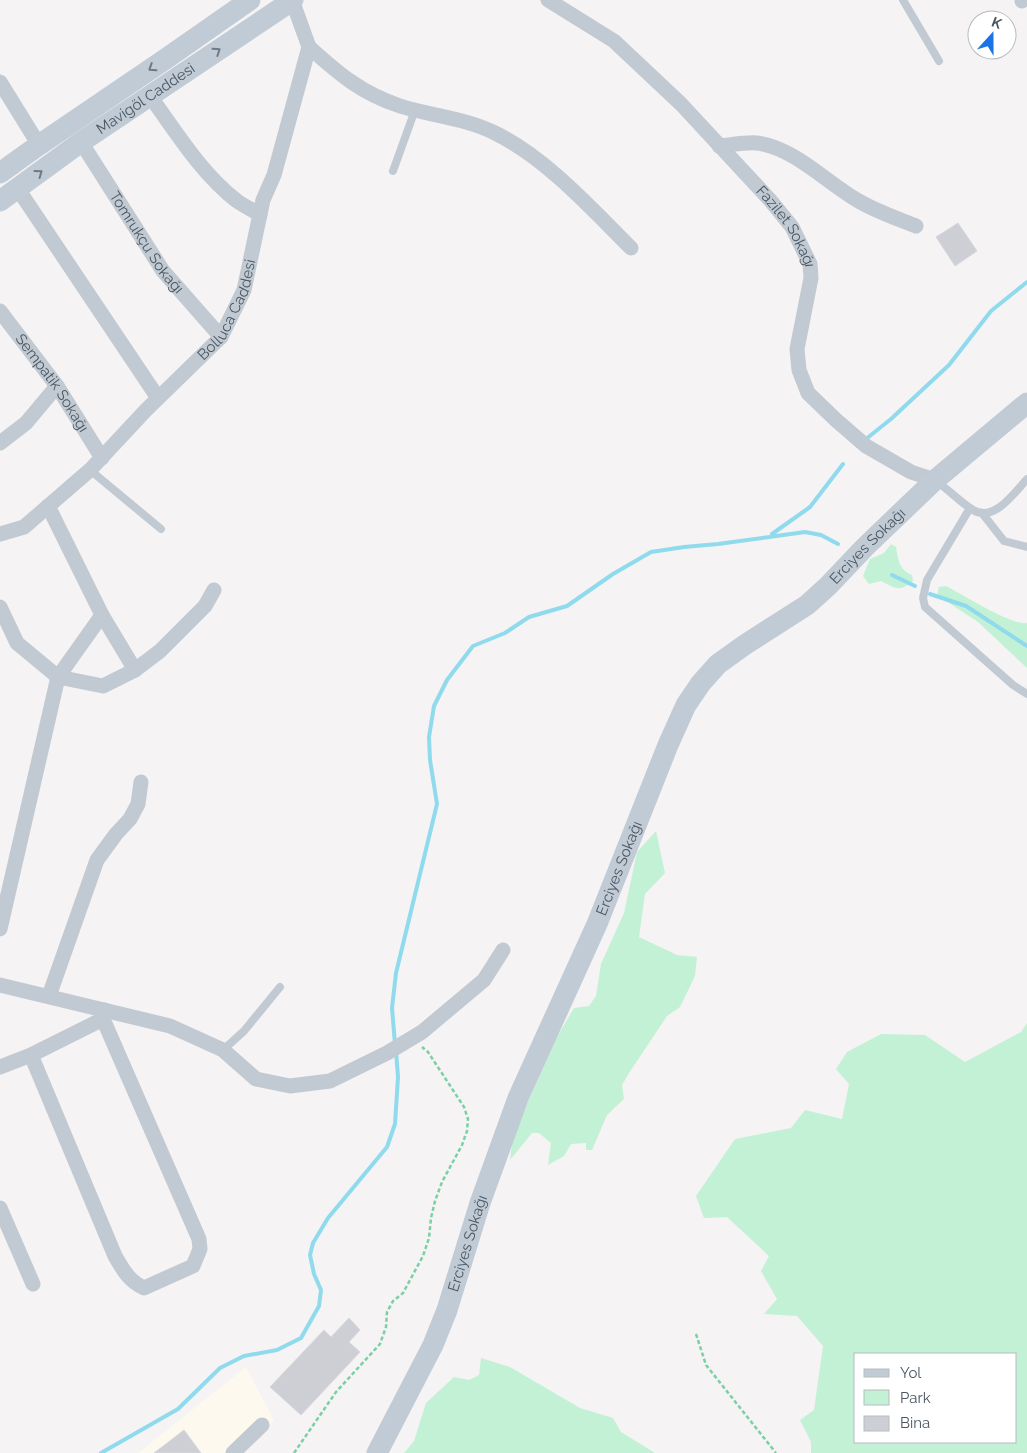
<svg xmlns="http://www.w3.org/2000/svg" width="1027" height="1453" viewBox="0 0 1027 1453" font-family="Raleway,sans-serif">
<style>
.commercial{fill:#fdf9ef}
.green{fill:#c3f1d5;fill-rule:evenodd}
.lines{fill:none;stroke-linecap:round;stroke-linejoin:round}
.stream{stroke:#90daee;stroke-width:4}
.building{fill:#cdcfd5;stroke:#d7d9de}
.path{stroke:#7ad0a6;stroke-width:2.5;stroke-dasharray:4 2.5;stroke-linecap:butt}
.lane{stroke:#c1cad2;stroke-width:8}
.street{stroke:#c1cad2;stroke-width:15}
.secondary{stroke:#c1cbd6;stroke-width:21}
.oneway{stroke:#6e7984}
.labels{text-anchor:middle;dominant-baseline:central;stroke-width:4.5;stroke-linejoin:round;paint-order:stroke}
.street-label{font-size:15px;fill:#4a5661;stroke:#fff}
</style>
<rect width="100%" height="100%" fill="#f5f3f3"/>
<path class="commercial" d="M246 1367 274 1420 242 1453H138Z"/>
<path class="green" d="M891 544 896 547C898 559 899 570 912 575L913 581C899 592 897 589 881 581L869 584 863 576 870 559 884 553Z
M946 586C962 594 1012 626 1027 623V668L978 622 937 595 939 587Z
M656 831 665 873 645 894 639 937 677 955 697 957 695 976 680 1007 667 1016 629 1073 622 1085 624 1099 607 1115 592 1150H586V1143L571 1144 564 1156 548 1165 551 1143 539 1133H532L510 1160 513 1135 557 1037 574 1008 589 1006 596 996 601 964 624 913 637 852Z
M1027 1023V1453H811V1442L800 1420 814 1410 823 1346 797 1316 764 1314 777 1299 761 1271 769 1256 727 1217 704 1218 696 1196 735 1139 791 1128 805 1110 842 1119 849 1084 836 1069 847 1052 881 1034 925 1035 965 1062 1021 1032ZM856 1354H1016V1442H856Z
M481 1358 510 1367 580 1408 613 1418 621 1432 655 1453H404L414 1441 426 1403 454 1377 469 1380 479 1375Z"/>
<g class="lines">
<path class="stream" d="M866 439 891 419 949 365 991 311 1027 282
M772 534 810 507 843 464
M892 575 915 586
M930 594 966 606 1027 646
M395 1044 392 1008 396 973 437 804 430 760 429 737 434 706 447 680 473 646 505 633 529 617 567 606 613 574 651 552 684 547 718 544 805 532 821 535 838 544
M101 1453 178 1409 220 1368 244 1356 277 1350 301 1338 319 1306 321 1290 314 1274 310 1255 313 1243 328 1218 387 1147 395 1124 398 1077 396 1051"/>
</g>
<path class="building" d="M958 223 977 251 955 266 936 237Z
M349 1318 360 1330 349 1342 360 1352 301 1415 270 1387 324 1330 331 1337Z
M184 1430 201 1453H154Z"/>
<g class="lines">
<path class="path" d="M696 1334 706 1365 776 1453
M294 1453 336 1392 380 1344 386 1327 387 1312 393 1301 403 1293 423 1256 429 1238 431 1218 435 1201 442 1182 462 1145 467 1131 468 1119 464 1107 428 1052 422 1047"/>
<path class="lane" d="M903 0 939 61
M393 171 415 110
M90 470 161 529
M936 481C949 490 960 502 973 510 994 523 1015 492 1027 479
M970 508 927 580 923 598 925 607 1013 685 1027 694
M982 513 1004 541 1027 547
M223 1050 244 1031 280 987"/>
<g class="street">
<path id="s1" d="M548 0 614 41 681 104 770 200 792 227 810 264 811 278 797 349 799 370 808 393 836 420 866 446 911 472 935 480"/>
<path d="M1022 1 1023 0"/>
<path d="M309 47C339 74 361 93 400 106 432 116 465 118 495 133 546 158 591 208 631 248"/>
<path d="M0 82 39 145"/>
<path d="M150 96C176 132 201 173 237 201 244 206 253 210 260 215"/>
<path id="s2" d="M81 142 163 271 221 337"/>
<path d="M719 146C731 145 745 142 757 143 793 147 826 182 857 200 875 211 896 218 916 226"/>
<path d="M18 189 158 398"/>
<path id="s3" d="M0 311 57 386 102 458"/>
<path d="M0 443 26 423 57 386"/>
<path d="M48 506 102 615 135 670"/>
<path id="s4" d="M0 534 24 527 90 470 146 410 221 337 244 290 263 200 274 175 309 47 292 0"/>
<path d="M0 607 17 643 58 677 103 686 135 670 160 651 205 606 214 590"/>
<path d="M0 929 58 677 102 615"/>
<path d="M0 985 170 1026 223 1050 256 1079 290 1086 330 1081 387 1053 422 1032 484 980 503 950"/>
<path d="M49 996 97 860 116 834 130 819 138 804 141 782"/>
<path d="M31 1055 115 1256C123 1270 129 1281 144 1288L193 1266 200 1249 199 1239 103 1019"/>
<path d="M0 1067 31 1055 103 1019 105 1010"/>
<path d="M0 1208 33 1284"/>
<path d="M233 1453 262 1425"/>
</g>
<g class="secondary">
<path d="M0 173 39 145 167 58 250 0"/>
<path id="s5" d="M0 201 81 142 293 0"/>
<path id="s6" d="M377 1453 433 1345 447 1310 480 1203 518 1098 597 924 668 745 686 705 701 683 718 664 746 644 807 605 828 586 865 547 935 480 1027 403"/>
</g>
</g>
<defs><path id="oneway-chevron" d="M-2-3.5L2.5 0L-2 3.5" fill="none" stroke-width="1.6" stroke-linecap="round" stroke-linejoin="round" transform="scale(1.25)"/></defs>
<g class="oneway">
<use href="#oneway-chevron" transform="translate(217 51) rotate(-34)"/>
<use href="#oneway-chevron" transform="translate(152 68) rotate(147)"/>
<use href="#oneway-chevron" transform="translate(39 173) rotate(-36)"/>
</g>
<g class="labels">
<g class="street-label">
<text stroke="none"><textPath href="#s5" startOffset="178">Mavigöl Caddesi</textPath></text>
<text stroke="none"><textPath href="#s1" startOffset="332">Fazilet Sokağı</textPath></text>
<text stroke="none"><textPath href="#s2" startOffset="120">Tomrukçu Sokağı</textPath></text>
<text stroke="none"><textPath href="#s4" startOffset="326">Bolluca Caddesi</textPath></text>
<text stroke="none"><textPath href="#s3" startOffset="89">Sempatik Sokağı</textPath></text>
<text stroke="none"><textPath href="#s6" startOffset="1054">Erciyes Sokağı</textPath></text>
<text stroke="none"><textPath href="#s6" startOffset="634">Erciyes Sokağı</textPath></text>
<text stroke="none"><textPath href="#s6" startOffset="229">Erciyes Sokağı</textPath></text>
</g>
</g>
<rect x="854" y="1353" width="162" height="90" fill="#ffffff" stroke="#b7bbc0"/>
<rect x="864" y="1369" width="25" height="8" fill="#c1cbd6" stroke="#b7bbc0"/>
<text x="900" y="1378" font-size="15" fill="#4a5661">Yol</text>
<rect x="864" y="1390" width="25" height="15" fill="#c3f1d5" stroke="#b7bbc0"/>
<text x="900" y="1403" font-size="15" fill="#4a5661">Park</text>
<rect x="864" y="1416" width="25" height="15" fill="#cdcfd5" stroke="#b7bbc0"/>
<text x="900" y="1428" font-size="15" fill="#4a5661">Bina</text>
<g transform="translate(992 35) rotate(21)"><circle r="24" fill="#ffffff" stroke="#b7bbc0"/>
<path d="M0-4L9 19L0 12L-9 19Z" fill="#1a73e8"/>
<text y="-8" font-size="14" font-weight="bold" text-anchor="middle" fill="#4a5661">K</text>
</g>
</svg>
